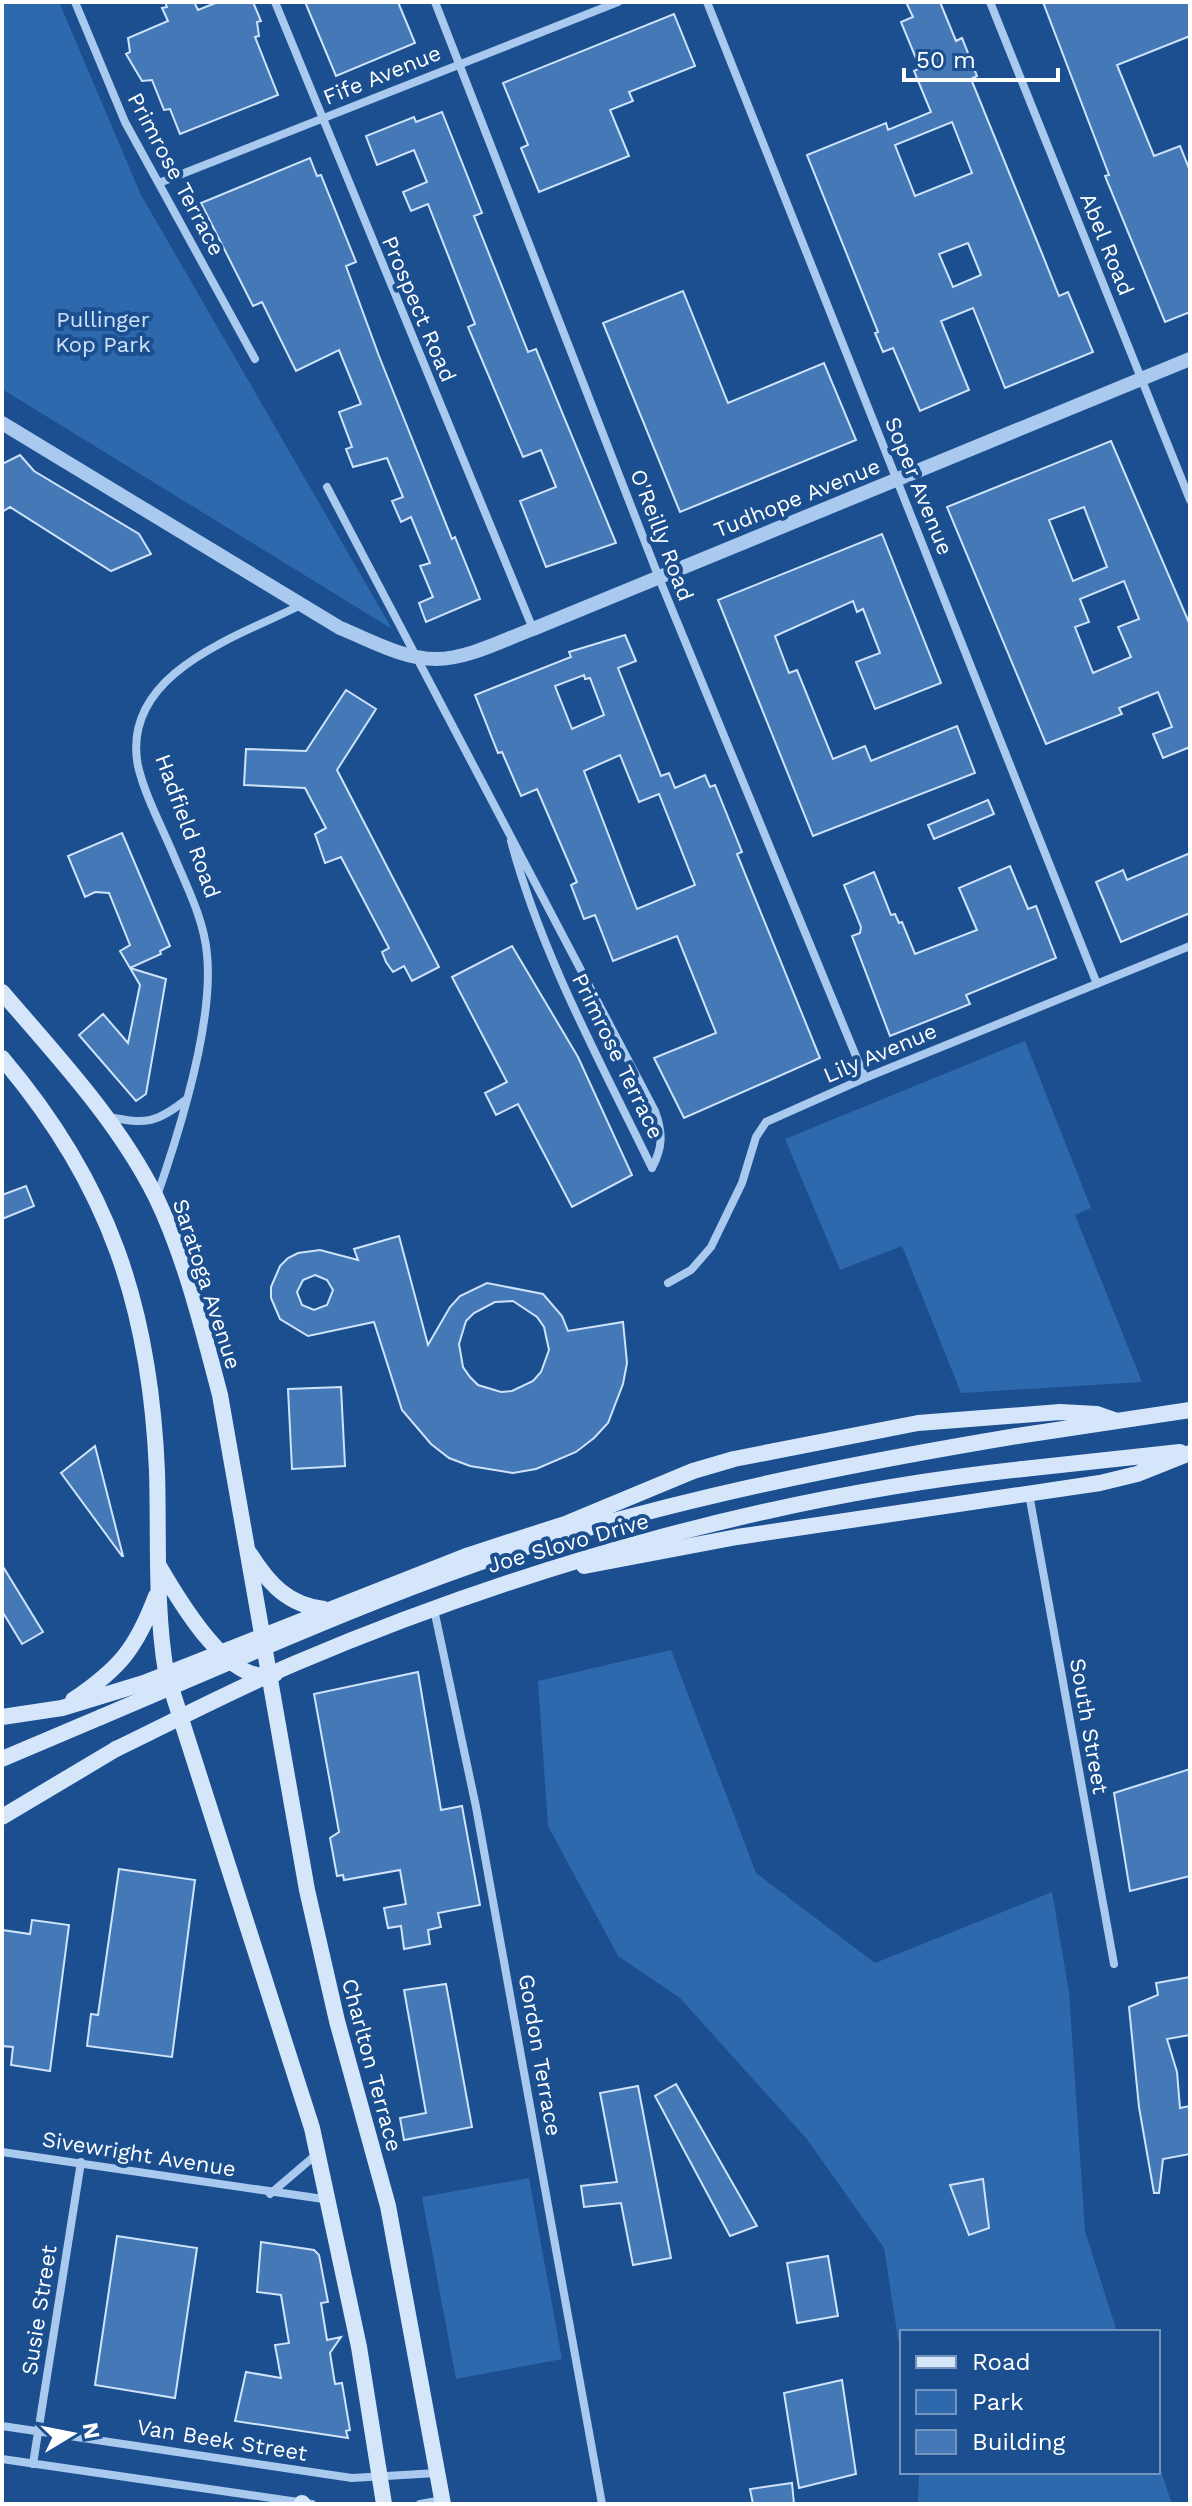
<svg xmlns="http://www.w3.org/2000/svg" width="1192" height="2506" viewBox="0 0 1192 2506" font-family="'Work Sans',sans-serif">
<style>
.green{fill:#2e69ad}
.building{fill:#4478b7;stroke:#cfe3fa;stroke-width:2;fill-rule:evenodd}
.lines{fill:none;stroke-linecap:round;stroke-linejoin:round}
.minor{stroke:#a9c9ee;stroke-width:8}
.tertiary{stroke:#a9c9ee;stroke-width:14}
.secondary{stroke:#d6e6fa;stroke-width:16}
.secondary-bridge{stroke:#d6e6fa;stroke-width:16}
.labels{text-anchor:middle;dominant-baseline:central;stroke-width:8;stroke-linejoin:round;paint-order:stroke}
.street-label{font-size:22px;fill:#fff;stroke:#1b4f8f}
.park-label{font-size:22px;fill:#cfe3fa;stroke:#1b4f8f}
</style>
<rect width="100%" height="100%" fill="#1b4f8f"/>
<path class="green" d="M2 2H59L141 195 392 629 2 389Z
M1025 1041 1091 1208 1075 1215 1142 1382 961 1393 902 1246 840 1270 785 1139Z
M671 1650 756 1873 875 1963 1052 1892 1069 1992 1085 2231 1117 2332H902V2364L884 2248 806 2138 680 1998 618 1956 548 1826 538 1681Z
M529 2178 562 2359 456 2379 422 2197Z
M1158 2462 1172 2504H918L919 2472H1158Z"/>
<path class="building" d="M165 2H194L198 10 218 2H253L261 21 257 22 259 36 255 37 278 95 180 134 170 109 164 110 152 80 142 81 126 54 130 52 128 38 168 21 162 8 167 7Z
M305 2H398L415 43 336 76Z
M906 2H940L956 41 962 38 977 76 971 79 1041 251 1059 296 1068 292 1093 352 1005 388 973 308 941 321 969 390 920 411 893 348 883 352 875 333 878 332 807 155 886 123 888 130 931 112 914 71 920 68 901 22 913 17ZM952 122 972 173 915 196 895 145ZM968 243 981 275 953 287 939 254Z
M1043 2H1190V36L1117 65 1154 156 1180 146 1190 171V312L1165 322 1105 176 1109 175Z
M674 14 695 66 629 92 633 101 610 110 629 156 539 192 521 148 528 145 503 83Z
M442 112 482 213 474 216 528 352 536 349 616 543 546 567 520 501 556 487 541 450 523 457 468 327 475 324 428 204 411 211 403 192 427 182 414 150 377 165 366 136 414 117 416 122Z
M310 158 317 176 321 175 356 262 346 266 379 356 452 539 455 537 480 599 426 622 419 603 433 597 420 566 430 563 411 517 401 522 392 501 403 497 387 458 353 467 346 449 352 447 339 412 361 404 339 350 296 371 262 302 253 306 201 203Z
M683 291 728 403 824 363 856 440 680 512 603 323Z
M1111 441 1190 625V747L1163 758 1153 734 1172 727 1158 692 1119 708 1122 714 1046 744 947 507ZM1084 507 1107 567 1073 581 1049 520ZM1124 581 1139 619 1118 627 1131 657 1093 673 1075 627 1089 622 1080 599Z
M20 455 34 471 139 534 151 554 111 571 10 507 2 512V464Z
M882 534 941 683 875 709 856 662 880 653 863 609 857 612 853 601 775 636 789 673 797 670 833 759 865 746 871 761 957 726 975 773 813 836 718 600Z
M625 635 636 661 618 668 661 776 669 773 675 788 705 775 710 787 715 785 742 852 737 854 820 1058 684 1118 654 1058 716 1033 677 936 613 961 595 915 584 919 571 885 577 882 537 789 521 796 502 752 498 753 475 695 571 657 569 652ZM584 675 585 679 590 678 604 715 572 729 555 686ZM620 755 639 802 659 794 695 885 637 909 584 771Z
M346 690 376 709 337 770 439 967 412 981 404 966 393 972 386 962 382 952 389 948 341 857 325 863 315 834 326 828 305 788 244 785 246 749 306 751Z
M988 800 994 814 934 839 928 825Z
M122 833 170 946 160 951 161 954 130 968 120 951 130 945 109 893 95 892 85 897 68 856Z
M1190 853V913L1121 942 1096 882 1123 870 1127 880Z
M1010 866 1028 909 1036 906 1056 958 966 995 970 1004 890 1036 852 936 860 933 861 927 844 885 874 872 891 915 895 914 899 923 902 922 915 954 977 930 959 888Z
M512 946 578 1057 632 1175 572 1207 518 1104 496 1115 485 1093 507 1082 452 977Z
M130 968 166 979 146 1094 136 1101 79 1035 103 1014 128 1043 140 985Z
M26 1186 34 1206 2 1219V1195Z
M399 1236 428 1345 450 1307 460 1296 487 1283 543 1294 562 1316 568 1331 623 1322 627 1363 623 1384 608 1423 594 1438 576 1452 536 1469 513 1473 470 1466 449 1458 431 1444 402 1410 374 1322 308 1336 280 1319 271 1298V1287L280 1266 288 1258 298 1253 320 1250 358 1260 354 1249ZM315 1275 327 1280 333 1290 327 1305 314 1310 302 1305 297 1292 303 1280ZM513 1301 537 1317 544 1327 549 1350 541 1372 533 1381 512 1391 501 1392 478 1385 470 1377 463 1367 459 1344 466 1321 474 1313 495 1302Z
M341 1387 345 1466 292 1469 288 1389Z
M95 1446 123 1556H122L61 1473Z
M2 1565 43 1632 22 1644 2 1611Z
M418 1672 441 1810 462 1806 480 1905 438 1913 441 1927 428 1930 430 1944 404 1949 401 1926 388 1928 384 1908 406 1904 400 1870 344 1880 343 1875 337 1876 330 1838 339 1832 314 1694Z
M1190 1769V1876L1130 1891 1114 1793Z
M119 1869 195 1880 172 2057 87 2046 91 2014 98 2015Z
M32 1920 69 1925 50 2071 11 2065 13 2047 2 2046V1930L30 1934Z
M1190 1977V2035L1167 2039 1177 2072 1180 2108 1190 2106V2154L1163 2159 1159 2193H1154L1139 2107 1129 2007 1158 1995 1156 1983Z
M446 1984 472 2127 404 2140 400 2118 426 2113 404 1990Z
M676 2084 757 2226 730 2236 655 2096Z
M638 2086 671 2258 633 2265 621 2203 584 2207 581 2186 617 2182 600 2093Z
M983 2179 989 2228 969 2235 950 2185Z
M117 2236 197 2248 175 2398 95 2385Z
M261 2242 314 2250 319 2255 328 2302 321 2303 327 2340 341 2337 330 2353 335 2384 342 2383 350 2430 346 2431 348 2438 235 2421 246 2372 281 2378 275 2345 289 2343 281 2295 257 2292Z
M828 2256 838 2316 797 2323 787 2263Z
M842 2380 856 2474 799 2488 784 2393Z
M792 2483 794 2504H753L750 2489Z"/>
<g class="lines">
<path class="minor" d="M75 2 125 122 255 359
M275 2 533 629
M435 2 659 578 865 1078
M707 2 1097 984
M990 2 1190 500
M159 183 618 2
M327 487 655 1111C663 1133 663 1147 652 1168
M511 841C542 956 600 1061 652 1168
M108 1117C147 1124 155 1124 187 1099
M157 1196C180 1130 214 1023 207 954 204 920 187 887 174 856 162 827 145 796 138 766 120 673 237 637 301 605
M668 1283 691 1270 711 1247 742 1183 756 1137 766 1122 865 1078 1190 946
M1029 1494 1114 1964
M435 1614 476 1807 602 2504
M2 2152 330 2200
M270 2194 318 2153
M2 2426 352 2478 437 2473
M2 2459 312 2504
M33 2464 81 2162
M420 2504 442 2500"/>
<path class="tertiary" d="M2 423 340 628C370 640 403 659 436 659 468 659 503 640 533 629L1190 359"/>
<path class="secondary" d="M2 992C57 1056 118 1121 156 1197 185 1257 203 1330 220 1395L307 1890 337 2021 388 2206 443 2504
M2 1058C109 1184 150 1307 157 1471 159 1539 155 1606 166 1672L312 2128 359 2347 384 2504
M1017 1436 1190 1410
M1023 1469 1180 1452
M250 1554C269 1584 288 1605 324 1609
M159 1566C177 1597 230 1690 275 1674
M584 1566 737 1537 1100 1483 1137 1474 1190 1453
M73 1700C119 1669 136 1649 156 1596
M2 1717 62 1708 144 1683 469 1555 568 1523 693 1471 734 1459 918 1423 1060 1412 1097 1414 1114 1420
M2 1759 101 1717
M2 1817 116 1749
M302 2503 303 2504"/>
<path class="secondary-bridge" d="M101 1717C257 1651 411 1580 574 1532 720 1490 867 1461 1017 1436
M116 1749C176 1720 235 1689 296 1663 524 1566 776 1495 1023 1469"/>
</g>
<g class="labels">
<g class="street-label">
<text transform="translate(382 75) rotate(-22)">Fife Avenue</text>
<text transform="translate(176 174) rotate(62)">Primrose Terrace</text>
<text transform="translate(1107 244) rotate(68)">Abel Road</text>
<text transform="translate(419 309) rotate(67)">Prospect Road</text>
<text transform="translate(919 486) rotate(68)">Soper Avenue</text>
<text transform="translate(797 498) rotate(-22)">Tudhope Avenue</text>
<text transform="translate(662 535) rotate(69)">O'Reilly Road</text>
<text transform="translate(188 826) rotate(70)">Hadfield Road</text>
<text transform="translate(880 1053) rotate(-23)">Lily Avenue</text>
<text transform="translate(618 1056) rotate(64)">Primrose Terrace</text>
<text transform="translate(207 1284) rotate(72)">Saratoga Avenue</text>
<text transform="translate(568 1543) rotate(-16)">Joe Slovo Drive</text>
<text transform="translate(1089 1726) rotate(80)">South Street</text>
<text transform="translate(540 2055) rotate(80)">Gordon Terrace</text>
<text transform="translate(372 2065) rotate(75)">Charlton Terrace</text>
<text transform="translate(139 2154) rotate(9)">Sivewright Avenue</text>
<text transform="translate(39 2310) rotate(-81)">Susie Street</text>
<text transform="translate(222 2440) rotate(9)">Van Beek Street</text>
</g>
<g class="park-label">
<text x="103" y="319">Pullinger<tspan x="103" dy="25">Kop Park</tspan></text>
</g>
</g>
<rect width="1192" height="2506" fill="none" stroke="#ffffff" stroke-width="8"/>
<rect x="900" y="2330" width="260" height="144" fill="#1b4f8f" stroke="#7695bc" stroke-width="2"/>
<rect x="916" y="2356" width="40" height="12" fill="#d6e6fa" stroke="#7695bc" stroke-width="2"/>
<text x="972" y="2370" font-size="24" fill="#ffffff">Road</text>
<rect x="916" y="2390" width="40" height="24" fill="#2e69ad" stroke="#7695bc" stroke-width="2"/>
<text x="972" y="2410" font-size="24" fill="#ffffff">Park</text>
<rect x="916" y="2430" width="40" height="24" fill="#4478b7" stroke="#7695bc" stroke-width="2"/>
<text x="972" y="2450" font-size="24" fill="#ffffff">Building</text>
<g transform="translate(72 2434) rotate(80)" stroke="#1b4f8f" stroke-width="6" paint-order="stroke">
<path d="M0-6L14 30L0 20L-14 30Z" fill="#ffffff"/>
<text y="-12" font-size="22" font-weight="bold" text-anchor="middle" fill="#ffffff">N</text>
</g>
<path d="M904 68v12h154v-12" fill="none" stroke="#ffffff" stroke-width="4"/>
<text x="916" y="68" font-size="24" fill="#ffffff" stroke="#1b4f8f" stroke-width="6" paint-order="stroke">50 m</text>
</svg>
